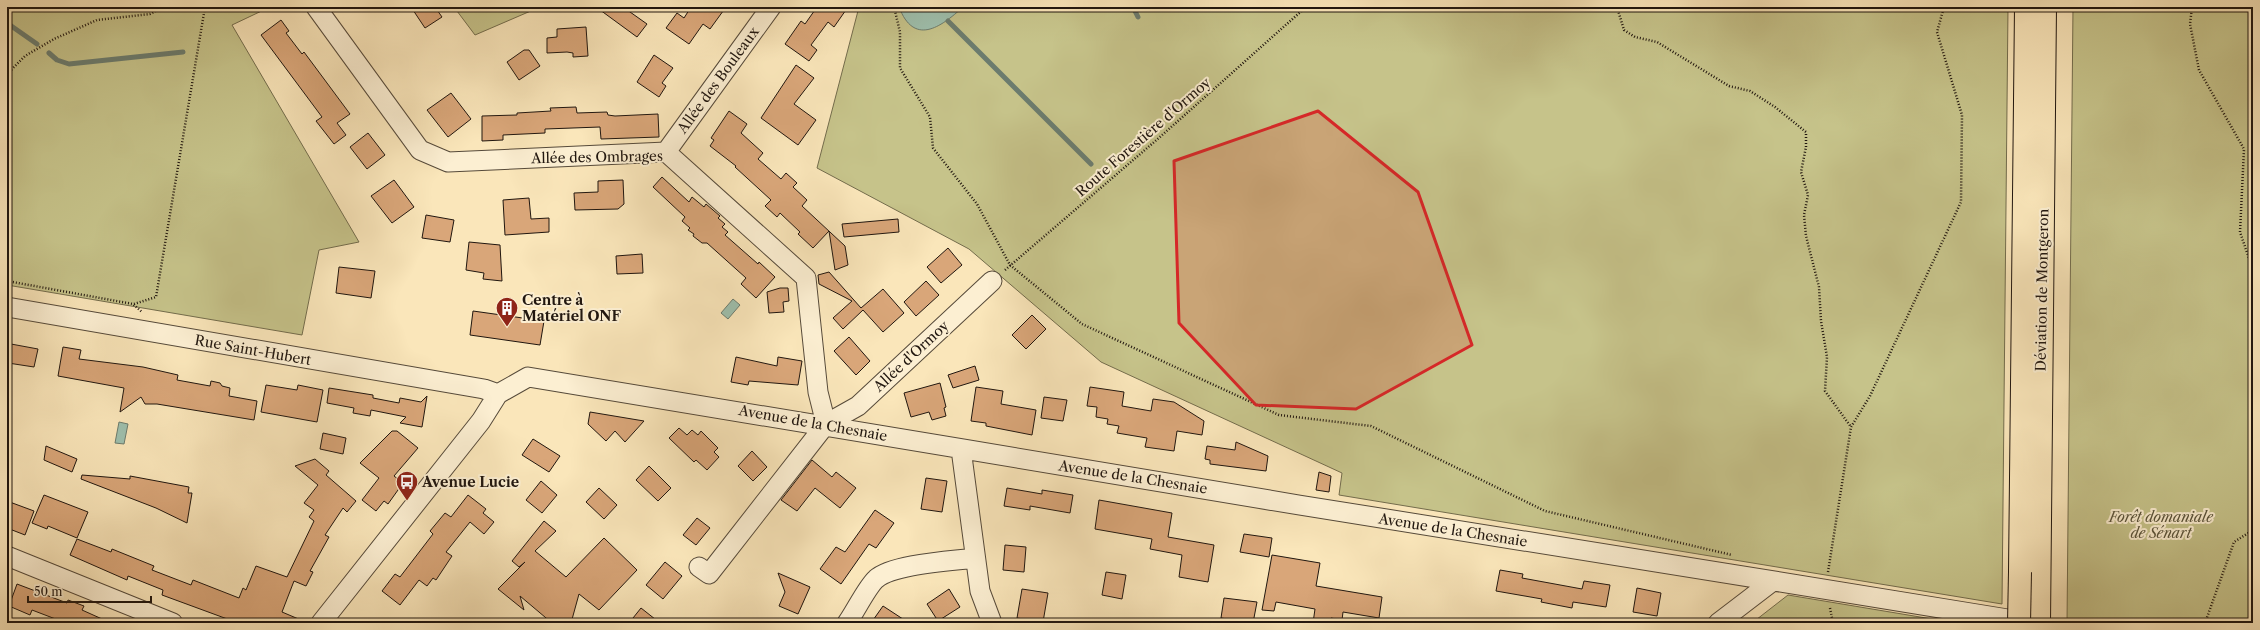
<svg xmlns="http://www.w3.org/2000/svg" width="2260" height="630" viewBox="0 0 2260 630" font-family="'Libre Caslon Text',serif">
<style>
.green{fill:#c6c38a;stroke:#736c4c}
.water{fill:#9ec0ae;stroke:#6c7c6e}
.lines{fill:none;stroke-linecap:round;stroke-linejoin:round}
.stream{stroke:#6c7c6e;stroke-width:5}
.building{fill:#d9a679;stroke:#20160f}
.minor-casing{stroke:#564a3a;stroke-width:21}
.primary-casing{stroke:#20160f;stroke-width:24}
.path{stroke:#20160f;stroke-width:2.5;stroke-dasharray:1 2;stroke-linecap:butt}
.minor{stroke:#fcefd2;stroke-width:19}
.primary{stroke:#fae6ba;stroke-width:22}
.primary-bridge-casing{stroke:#20160f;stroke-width:24;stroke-linecap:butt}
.primary-bridge{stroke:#fae6ba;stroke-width:22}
.marked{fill:#d62828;fill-opacity:0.2;stroke:#d62828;stroke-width:3;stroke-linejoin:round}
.labels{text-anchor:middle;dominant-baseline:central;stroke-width:4;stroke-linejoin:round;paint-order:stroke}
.street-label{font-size:14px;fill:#20160f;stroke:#fcefd2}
.poi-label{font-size:14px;font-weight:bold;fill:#20160f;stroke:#fcefd2;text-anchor:start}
.park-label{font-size:14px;font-style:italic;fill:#5a533a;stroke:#fcefd2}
</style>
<rect width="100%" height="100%" fill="#fae6ba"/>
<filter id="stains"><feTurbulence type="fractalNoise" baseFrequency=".005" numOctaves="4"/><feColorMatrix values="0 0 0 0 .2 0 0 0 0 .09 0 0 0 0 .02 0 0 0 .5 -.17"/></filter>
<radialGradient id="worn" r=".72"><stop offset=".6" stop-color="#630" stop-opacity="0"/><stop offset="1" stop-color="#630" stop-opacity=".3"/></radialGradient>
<path class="green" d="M7 7H270L232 25 359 242 319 250 302 335 7 285Z
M454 7H540L475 35Z
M859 7H2008L2002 604 1339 495 1342 473 1101 362 969 249 817 168Z
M2073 7H2253V623H2067Z
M1788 595 1956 623H1752Z"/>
<path class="water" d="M899 7H963C940 28 914 46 899 7Z
M733 299 740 305 728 319 721 313Z
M119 422 128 424 124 444 115 443Z"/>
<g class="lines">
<path class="stream" d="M1133 7 1138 17
M948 21 1091 164
M7 23 37 44
M49 53 57 60 69 64 183 52"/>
</g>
<path class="building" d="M411 7H435L442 17 425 28Z
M596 7H623L647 24 637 37Z
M691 7H726L710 29 703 24 689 44 666 28 677 13 684 18Z
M817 7H848L834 27 828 22 811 45 817 50 809 61 785 44 801 21 805 24Z
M281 20 289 31 286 33 302 54 304 52 350 114 337 123 346 135 334 144 316 121 322 117 261 35Z
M586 27 588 56 573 57V53L567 52 547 53V38L557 37V29Z
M524 50H529L540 66 519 80 507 62Z
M654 55 673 68 662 83 666 86 659 97 637 82Z
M796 65 814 78 794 104 816 120 798 145 761 118Z
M451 93 471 119 448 137 427 110Z
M576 107 577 113 607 112 608 115 615 116 658 114 659 137 601 139 600 127 545 129V133L503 135V140L482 141V116L517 115V113L551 111 550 108Z
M729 111 747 124 741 133 763 153 758 159 781 179 786 173 797 183 793 187 807 200 802 206 845 246 848 265 835 270 829 231 813 248 798 234 800 232 780 213 777 217 765 206 771 200 735 167 736 166 710 146 714 140 711 138Z
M368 133 385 155 367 169 350 147Z
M662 177 689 202 692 197 704 207 706 204 720 216 718 218 725 224 722 227 728 232 725 235 758 264 759 262 775 277 756 298 741 284 746 278 707 243H702L693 236 694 234 688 230 690 228 682 221 685 217 653 187Z
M394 180 414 207 392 223 371 196Z
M623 180 624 204 618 209 575 210 574 193 598 192V181Z
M529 198 531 219 549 218V232L505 235 503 200Z
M426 215 454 220 450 242 422 238Z
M898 219 899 232 844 237 842 224Z
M469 242 500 245 502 281 483 279 484 273 466 270Z
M948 248 962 265 941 283 927 267Z
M642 254 643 273 617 274 616 256Z
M339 267 375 271 371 298 336 293Z
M829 272 861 308 883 289 904 313 883 332 863 310 843 329 833 318 852 301 819 284 818 275Z
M926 281 939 295 916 316 904 302Z
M780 288H788L789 301 783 302 784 312 769 313 767 292Z
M473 311 544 321 540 345 470 335Z
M1032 315 1046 329 1026 349 1012 335Z
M849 337 870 361 856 375 834 351Z
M11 344 38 349 34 367 8 363Z
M63 347 81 350 79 359 143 367 178 375 177 380 210 386 211 381 220 383 222 386 230 388 229 396 257 401 254 420 157 404H145L141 397 120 412 124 388 58 376Z
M736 357 777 366 778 357 802 361 798 385 749 381 748 385 731 382Z
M975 366 979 380 953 388 948 375Z
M940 383 946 407 944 408 946 416 932 420 929 412 911 417 904 393Z
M266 385 297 390 298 385 323 390 317 422 261 412Z
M976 387 1003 391 1001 404 1036 410 1032 435 986 426V423L971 421Z
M1090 387 1124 392 1122 406 1151 411 1153 399 1174 402 1204 421 1202 435 1177 431 1174 451 1145 447 1147 438 1117 433 1119 426 1107 424 1108 419 1096 417 1097 407 1087 406Z
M329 388 373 395V398L399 403 400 398 421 402 427 396 422 427 400 423 406 417 371 410 370 416 353 413 354 408 327 403Z
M1044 397 1067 400 1063 421 1041 418Z
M590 412 644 421 625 442 615 431 606 441 588 424Z
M679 428 687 435 692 430 698 435 701 431 718 448 714 452 719 457 707 470 696 460 694 462 669 438Z
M392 431H397L418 448 394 476 403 483 388 504 384 501 376 511 362 500 379 478 360 463Z
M323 433 346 438 343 454 320 449Z
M533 439 560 456 549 472 522 455Z
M1236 442 1268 456 1266 471 1210 464V460L1205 459 1207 446 1235 450Z
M46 446 77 459 72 472 44 460Z
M752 451 767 467 753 481 738 466Z
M315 459 329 471 326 475 356 501 347 512 343 508 325 535 329 537 310 571 313 572 306 586 294 581 282 612 308 623H229L230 620 162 595 163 590 128 576 127 580 70 555 77 539 111 552 112 549 154 566 152 570 191 585 193 580 239 598 243 588 246 590 256 566 287 577 314 521 309 517 314 510 304 503 318 485 295 466Z
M812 460 832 477 836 472 856 488 840 508 815 488 797 511 781 500Z
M649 466 671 488 658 501 636 480Z
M1319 472 1331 476 1329 492 1316 490Z
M82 475 130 479V476L189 487 188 493H192L187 523 156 508 81 479Z
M926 478 947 481 942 512 921 509Z
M541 481 557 495 542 513 526 500Z
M599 488 617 505 604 519 586 502Z
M1007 488 1042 494V490L1073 495 1070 513 1030 506V510L1004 506Z
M44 495 88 512 77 538 48 526 47 529 32 523Z
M468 495 486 509 483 513 494 522 484 534 470 522 446 552 452 556 436 580 433 578 427 586 419 580 400 605 382 591 395 574 400 577 433 534 430 531 445 513 451 517Z
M1099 500 1172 513 1168 537 1214 545 1208 582 1179 577 1182 555 1150 549 1152 539 1095 529Z
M7 501 34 511 25 535 7 528Z
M875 510 894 523 876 548 869 544 841 584 820 569 836 547 845 552Z
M697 518 710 528 696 545 683 535Z
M544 521 556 531 535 551 566 577 604 538 637 570 599 610 579 594 571 623H552L520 596 524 610 498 589 525 562 519 567 512 561Z
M1244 534 1272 538 1269 557 1240 552Z
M1005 545 1026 547 1024 572 1003 570Z
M1272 555 1320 563 1316 586 1382 597 1379 618 1343 612 1342 620 1331 618 1330 623H1313L1315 609 1276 602 1274 611 1262 610Z
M665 562 682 576 663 599 646 585Z
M1500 570 1523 574 1522 578 1582 589 1584 581 1610 585 1606 607 1573 602 1572 608 1541 602 1542 599 1496 591Z
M1106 572 1126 575 1122 599 1102 595Z
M778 573 810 587 798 614 779 606 785 592Z
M17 584 67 603 68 600 84 606 82 610 111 623H66L32 610 30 615 9 606Z
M1637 588 1661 593 1657 616 1633 612Z
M949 589 960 607 938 621 927 604Z
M1022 589 1048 593 1043 622 1017 618Z
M1224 598 1257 602 1253 623 1221 618Z
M883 606 909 623H871Z
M641 608 660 623H629Z"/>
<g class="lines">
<g class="minor-casing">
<path id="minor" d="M316 7 420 150 448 162 666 152 806 278 818 392 826 424
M666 152 771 7
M7 307 484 389 498 394
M961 449 980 591 992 623
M7 556 173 623
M699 567 709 574 826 424 858 406 992 281
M321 623 481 421 498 394 528 377C785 418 1042 463 1299 505 1543 545 1788 582 2032 623
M847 623C855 612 867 587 876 579 892 564 952 561 975 558
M1718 623 1773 581"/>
</g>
<g class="primary-casing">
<path id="primary" d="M2020 572 2026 7
M2039 623 2045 7"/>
</g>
<path class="path" d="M894 7 900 32V68L930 117 933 148 977 204 1010 265 1082 324 1279 415 1371 426 1545 511 1732 555
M1617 7 1624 30 1635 37 1657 42 1729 86 1750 91 1775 107 1806 132V147L1801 172 1808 195 1804 215 1806 236 1819 287 1821 321 1827 357 1825 391 1851 427
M2192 7 2190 24 2199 70 2244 149 2240 232 2253 270
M7 74 25 56 54 39 97 20 150 14 163 7
M1005 270 1160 137 1306 7
M7 281 133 304 142 312
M134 304 156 297 205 7
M1828 572 1851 427 1870 396 1961 202 1962 115 1937 32 1944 7
M1830 608 1833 623
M2205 623 2234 542 2253 530"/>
<use href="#minor" class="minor"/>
<use href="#primary" class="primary"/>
<g class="primary-bridge-casing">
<path id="primary-bridge" d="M2019 623 2020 572"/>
</g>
<use href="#primary-bridge" class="primary-bridge"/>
</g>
<path class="marked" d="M1318 111 1418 192 1472 345 1356 409 1256 405 1179 323 1174 161Z"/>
<defs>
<g id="building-pin" transform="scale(1.15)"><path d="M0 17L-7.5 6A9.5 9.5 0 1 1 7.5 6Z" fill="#8f2418" stroke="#fcefd2"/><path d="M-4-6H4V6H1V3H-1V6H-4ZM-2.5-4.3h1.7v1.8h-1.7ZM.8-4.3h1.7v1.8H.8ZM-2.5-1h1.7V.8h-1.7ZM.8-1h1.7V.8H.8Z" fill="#fff"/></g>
<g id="bus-pin" transform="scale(1.15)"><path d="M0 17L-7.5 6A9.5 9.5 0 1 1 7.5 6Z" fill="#8f2418" stroke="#fcefd2"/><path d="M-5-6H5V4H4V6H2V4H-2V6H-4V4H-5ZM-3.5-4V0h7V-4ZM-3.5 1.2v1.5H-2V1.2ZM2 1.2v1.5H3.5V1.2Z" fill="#fff"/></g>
</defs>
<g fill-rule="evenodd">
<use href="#building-pin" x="507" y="308"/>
<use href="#bus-pin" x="407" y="482"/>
</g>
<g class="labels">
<g class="street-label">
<text transform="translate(718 80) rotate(-54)">Allée des Bouleaux</text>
<text transform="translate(1143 137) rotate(-41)">Route Forestière d'Ormoy</text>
<text transform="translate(597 157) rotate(-1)">Allée des Ombrages</text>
<text transform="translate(2042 290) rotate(-89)">Déviation de Montgeron</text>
<text transform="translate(253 350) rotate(10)">Rue Saint-Hubert</text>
<text transform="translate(911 356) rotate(-43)">Allée d'Ormoy</text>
<text transform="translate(813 423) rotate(10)">Avenue de la Chesnaie</text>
<text transform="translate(1133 477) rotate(9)">Avenue de la Chesnaie</text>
<text transform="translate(1453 530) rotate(9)">Avenue de la Chesnaie</text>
</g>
<g class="poi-label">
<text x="522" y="300">Centre à<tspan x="522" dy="16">Matériel ONF</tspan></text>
<text x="422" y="482">Avenue Lucie</text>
</g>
<g class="park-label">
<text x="2161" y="517">Forêt domaniale<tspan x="2161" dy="16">de Sénart</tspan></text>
</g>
</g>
<rect width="2260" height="630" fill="none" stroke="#fae6ba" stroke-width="24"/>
<rect x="8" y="8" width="2244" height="614" fill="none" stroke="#20160f" stroke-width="2"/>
<rect x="12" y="12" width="2236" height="606" fill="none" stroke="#20160f"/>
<path d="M28 596v6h123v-6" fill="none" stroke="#20160f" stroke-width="2"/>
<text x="34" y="596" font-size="12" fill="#20160f" stroke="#fcefd2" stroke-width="3" paint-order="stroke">50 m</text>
<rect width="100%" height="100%" filter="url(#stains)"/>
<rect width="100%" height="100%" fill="url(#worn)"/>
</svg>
